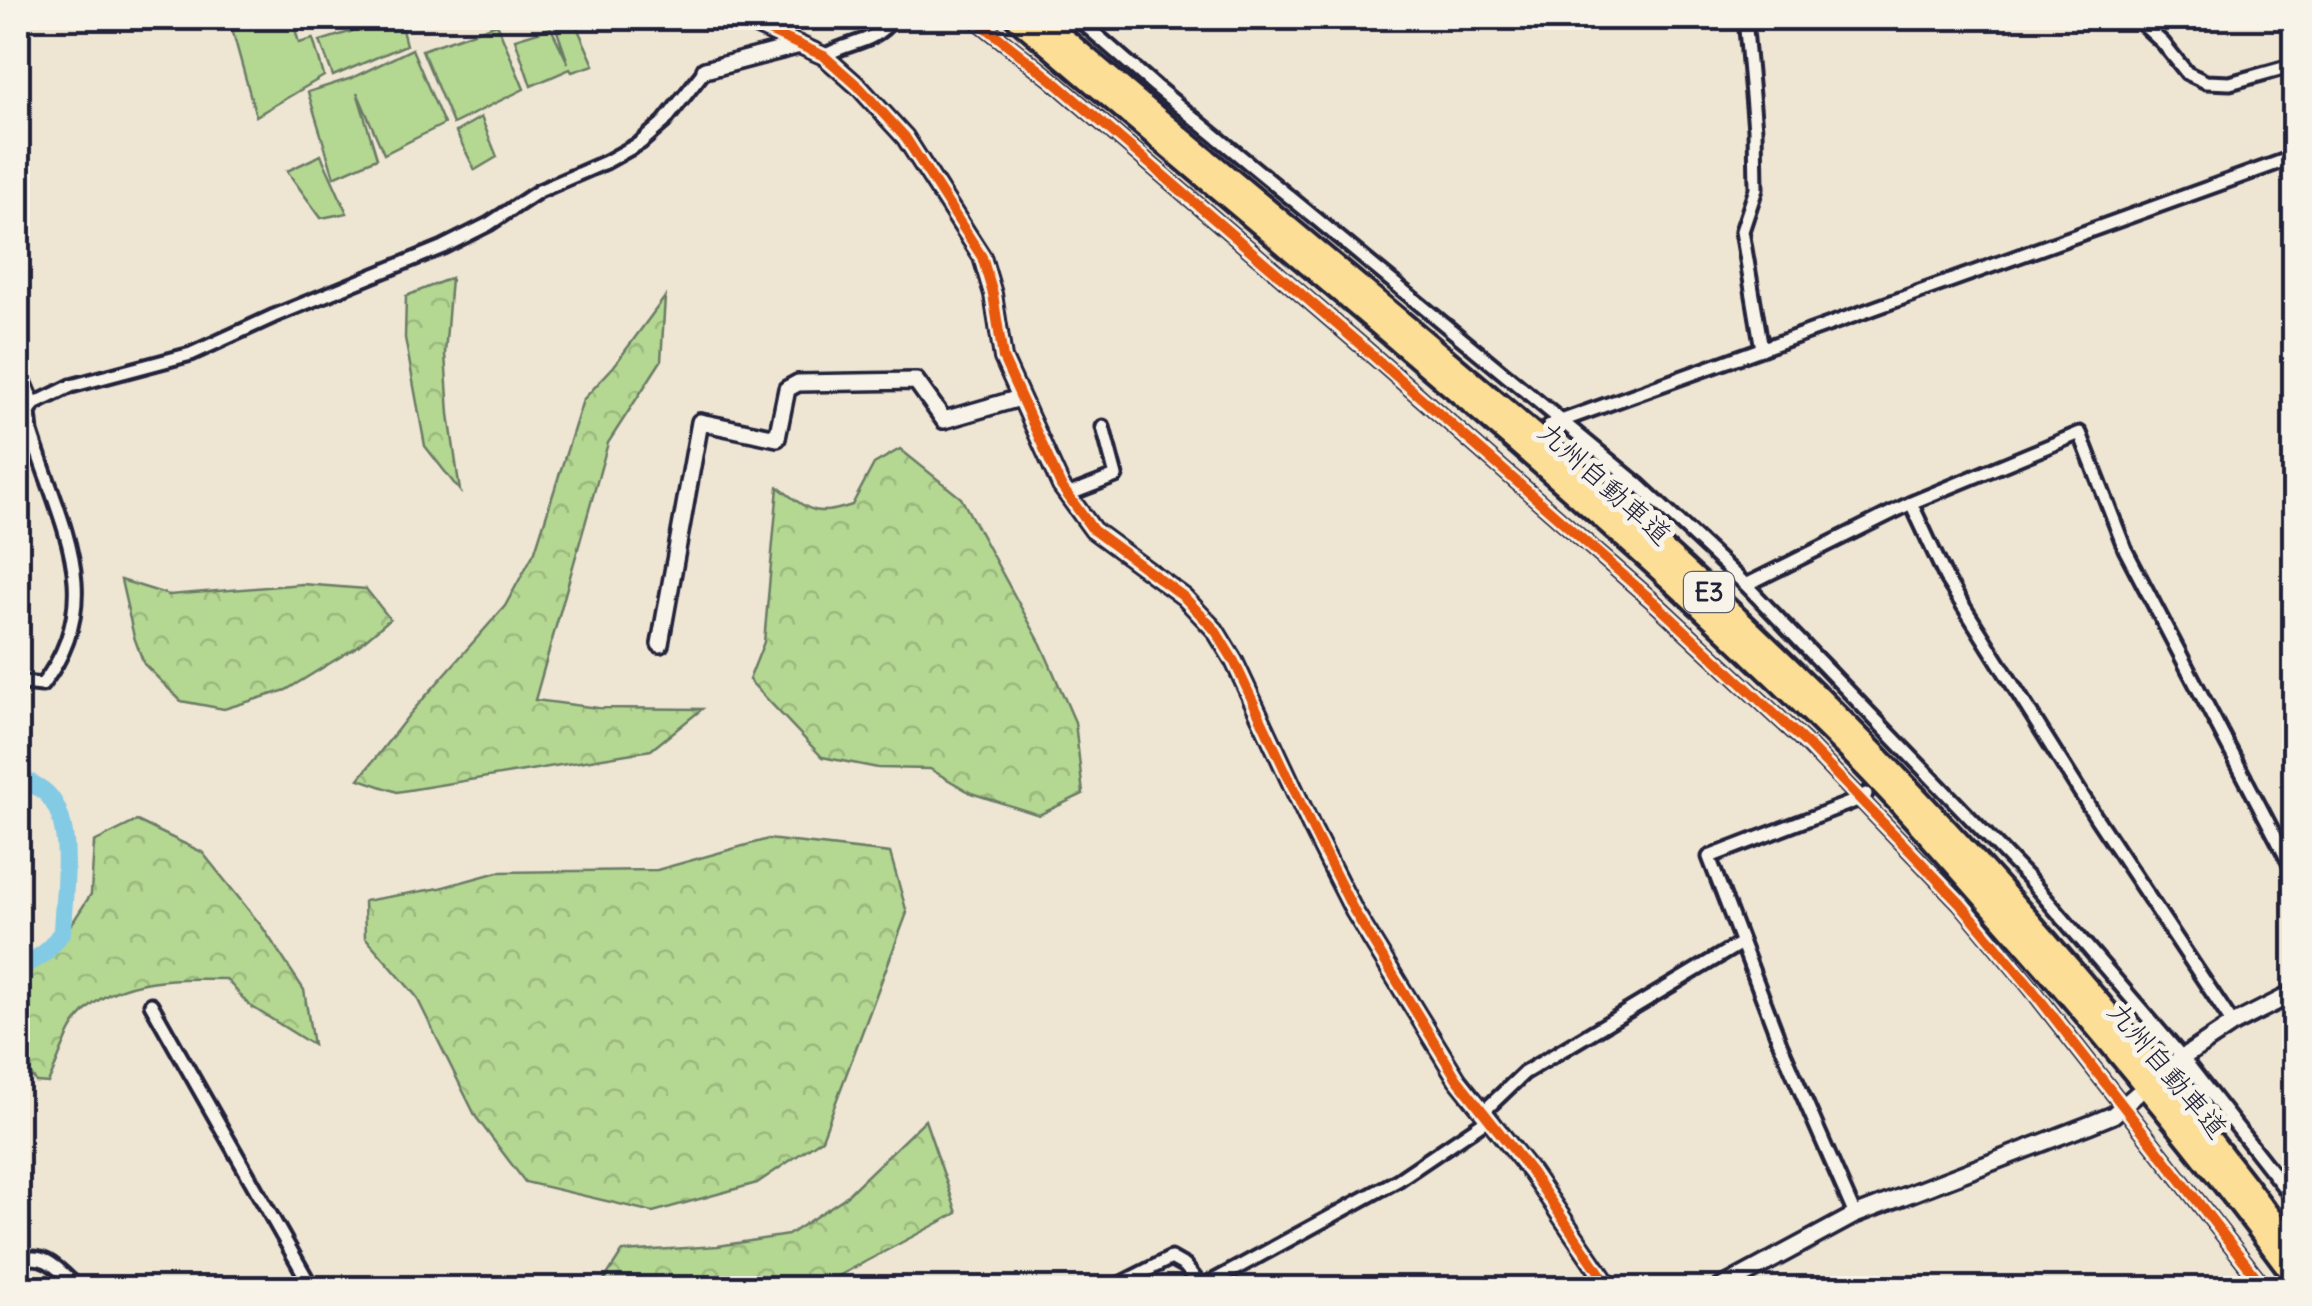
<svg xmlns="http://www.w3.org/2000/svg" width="2312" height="1306" viewBox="0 0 2312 1306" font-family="Delius,'Klee One',sans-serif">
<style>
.green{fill:#b4d791;stroke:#6b7c66;stroke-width:2.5}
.forest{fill:url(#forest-crowns);stroke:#6b7c66;stroke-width:2.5}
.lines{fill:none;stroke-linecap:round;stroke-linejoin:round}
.river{stroke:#83cae5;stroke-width:18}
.street-tunnel{stroke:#c5beb5;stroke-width:11;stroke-dasharray:11 5.5;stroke-linecap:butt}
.street-casing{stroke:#22223b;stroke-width:19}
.secondary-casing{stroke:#22223b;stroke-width:22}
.highway-casing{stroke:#22223b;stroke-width:28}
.street{stroke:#f7f3e8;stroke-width:11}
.secondary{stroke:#f7f3e8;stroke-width:15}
.highway{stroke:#fcde96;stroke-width:20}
.cycleway-casing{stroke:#f7f3e8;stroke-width:16}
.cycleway{stroke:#e8590c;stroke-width:10}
.labels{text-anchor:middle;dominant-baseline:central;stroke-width:10;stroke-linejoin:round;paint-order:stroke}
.shield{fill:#f7f3e8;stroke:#62616f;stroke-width:2.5}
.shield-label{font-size:25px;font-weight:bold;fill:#22223b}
.street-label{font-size:28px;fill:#22223b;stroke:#f7f3e8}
</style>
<defs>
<pattern id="forest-crowns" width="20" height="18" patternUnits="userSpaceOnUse" patternTransform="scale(2.5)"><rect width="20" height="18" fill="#b4d791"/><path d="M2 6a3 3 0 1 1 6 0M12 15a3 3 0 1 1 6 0" fill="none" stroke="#9ab87e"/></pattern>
</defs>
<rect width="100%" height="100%" fill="#eee5d3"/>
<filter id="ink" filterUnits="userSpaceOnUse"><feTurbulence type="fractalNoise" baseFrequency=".01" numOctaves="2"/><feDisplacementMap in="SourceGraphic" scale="20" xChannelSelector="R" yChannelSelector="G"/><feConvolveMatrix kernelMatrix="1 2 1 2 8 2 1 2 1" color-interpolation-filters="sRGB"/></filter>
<g filter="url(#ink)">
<path class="green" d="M229 18H292L299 43 313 39 324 76 256 116Z
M342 18H399L406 45 333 76 320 41 385 21 345 28Z
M573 18 594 65 572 72 570 69 531 86 515 39 551 28 568 63 555 25Z
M497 24 524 89 453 124 422 50Z
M412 49 444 124 384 154 357 92 377 158 334 177 308 92 352 78Z
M481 117 497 157 475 170 456 132Z
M321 155 347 213 321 218 287 171Z"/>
<path class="forest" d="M451 278 445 354 449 414 460 491 425 446 405 338 406 296Z
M665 297 661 361 608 443 535 700 598 708 702 709 651 750 397 792 359 779 409 715 505 606 535 551 583 400 614 366Z
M900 449 961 498 1041 644 1075 722 1083 794 1039 815 971 793 930 769 878 768 822 757 749 680 764 642 778 487C809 510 814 518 852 505L874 464Z
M121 580 169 595 302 584 366 589 390 619 358 646 286 690 224 709 181 701 144 664 134 637Z
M137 821 202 852 263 928 304 990 313 1045 249 1005 226 979C175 978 105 976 74 1025 63 1042 57 1065 48 1083L36 1082 18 1054V984L73 922 91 894 94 842Z
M768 839 890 853 907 913 822 1139 757 1183 653 1212 525 1182 476 1117 416 996 365 937 364 901 440 888 498 872 657 870Z
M925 1120 957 1213 831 1280 821 1288H599L622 1252 718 1246 788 1235 844 1198Z"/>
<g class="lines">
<path class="river" d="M18 776C26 781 38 786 45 792 77 821 63 893 62 932 46 954 44 956 18 967"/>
<path class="street-tunnel" d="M1195 192 1226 153"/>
<g class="street-casing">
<path id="street" d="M974 18 1051 79 1363 347 1654 602 1808 745 1960 903 2031 988 2265 1288
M1077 18 1155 86 1638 484 1746 585 2028 878 2182 1057 2294 1200
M1745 18 1755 129 1756 189 1742 231 1762 349
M2136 18 2163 43 2187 73 2206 82 2230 83 2294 65
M824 56C854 39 870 46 894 18
M18 367 34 404 29 413 31 432C59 522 109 599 42 685L24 683 18 678
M34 404 71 386 191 354 274 316 443 247 489 224 539 191 606 162 640 143 664 122 705 70
M1550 425 2294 157
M1067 495 1116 476 1103 427
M1911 503 1947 580 2097 819 2233 1024
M1746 585 1911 503 2080 433 2125 549 2294 872
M151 1004 312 1288
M1483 1112 1524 1073 1741 943
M1855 1215 1780 1043 1709 857 1860 799 1866 794
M18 1261C45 1250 59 1270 78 1288
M1112 1288 1171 1258 1185 1266 1200 1285 1213 1281 1398 1180 1488 1119"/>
</g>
<g class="secondary-casing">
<path id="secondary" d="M740 18 824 56 859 87 905 137 982 257 993 294 1003 358 1061 486 1093 530 1184 597 1215 630 1234 661 1313 830 1354 911 1457 1079 1531 1172 1610 1288
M705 70 800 45
M660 644 700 422 777 438 787 389 798 383 916 381 944 420 1020 398
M2167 1068 2233 1024 2294 993
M1720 1288 1855 1215 2091 1124 2113 1115 2137 1094"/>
</g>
<g class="highway-casing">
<path id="highway" d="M1017 18C1291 254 1575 478 1832 733 1890 790 1943 851 1997 912 2101 1030 2201 1150 2294 1276
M1040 18C1288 232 1548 433 1783 662 1970 843 2139 1041 2294 1249"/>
</g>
<use href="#street" class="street"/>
<use href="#secondary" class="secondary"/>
<use href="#highway" class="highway"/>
<g class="cycleway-casing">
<path id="cycleway" d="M740 18 824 56 859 87 905 137 982 257 993 294 1003 358 1061 486 1093 530 1184 597 1215 630 1234 661 1313 830 1354 911 1457 1079 1531 1172 1610 1288
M974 18 1051 79 1363 347 1654 602 1808 745 1960 903 2031 988 2265 1288"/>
</g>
<use href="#cycleway" class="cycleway"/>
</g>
</g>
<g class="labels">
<rect class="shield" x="1684" y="572" width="50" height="40" rx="8"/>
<g class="shield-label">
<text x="1709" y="592">E3</text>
</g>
<g class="street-label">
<text transform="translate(1605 483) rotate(42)">九州自動車道</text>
<text transform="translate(2168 1070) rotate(50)">九州自動車道</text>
</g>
</g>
<rect width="2312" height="1306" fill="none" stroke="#f7f3e8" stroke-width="60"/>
<rect x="30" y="30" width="2252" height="1246" fill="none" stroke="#22223b" stroke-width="4" filter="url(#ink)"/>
</svg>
